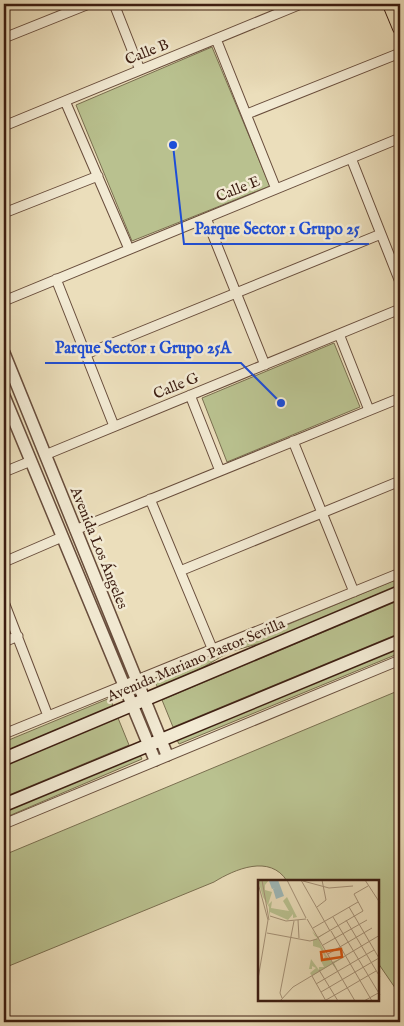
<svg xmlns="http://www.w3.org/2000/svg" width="404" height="1026" viewBox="0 0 404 1026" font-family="'IM FELL English',serif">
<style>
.green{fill:#b9c18f;stroke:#7a6f50}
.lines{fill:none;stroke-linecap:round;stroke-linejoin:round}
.minor-casing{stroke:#684d3c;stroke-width:11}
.tertiary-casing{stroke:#684d3c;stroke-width:14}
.secondary-casing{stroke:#3c1d11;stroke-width:15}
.primary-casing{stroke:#3c1d11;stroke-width:16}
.minor{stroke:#f2ead3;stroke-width:9}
.tertiary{stroke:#f2ead3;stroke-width:11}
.secondary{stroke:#f2ead3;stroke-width:12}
.primary{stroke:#ebdebb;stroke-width:14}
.labels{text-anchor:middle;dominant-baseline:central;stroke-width:5;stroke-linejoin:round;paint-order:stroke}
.street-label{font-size:15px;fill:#3c1d11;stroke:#f2ead3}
.inset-road{fill:none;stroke:#a59177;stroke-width:1}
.view{fill:#d7530c;fill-opacity:0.15;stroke:#d7530c;stroke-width:2.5}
.inset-edge{fill:none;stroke:#3c1d11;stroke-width:2.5}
.leader{fill:none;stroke:#1d4ed8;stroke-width:2}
.callout-dot{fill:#1d4ed8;stroke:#f2ead3;stroke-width:2}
.callout-label{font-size:16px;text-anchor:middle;font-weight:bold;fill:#1d4ed8;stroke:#f2ead3;stroke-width:5;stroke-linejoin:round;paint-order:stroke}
</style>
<rect width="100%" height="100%" fill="#ebdebb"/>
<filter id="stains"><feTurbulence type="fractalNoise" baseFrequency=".004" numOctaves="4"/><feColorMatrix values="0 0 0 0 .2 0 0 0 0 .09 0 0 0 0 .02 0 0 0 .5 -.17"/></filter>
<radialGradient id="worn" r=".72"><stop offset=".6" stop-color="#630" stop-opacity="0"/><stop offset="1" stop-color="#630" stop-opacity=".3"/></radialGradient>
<path class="green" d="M212 47 270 186 132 241 76 105Z
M334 343 360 407 227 462 202 398Z
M400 578V587L268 641 229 652 202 668 158 688 154 680Z
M400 600V633L173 727 162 700Z
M400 647V653L179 744 176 738Z
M400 690V995L378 963V881H287C270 854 235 869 214 882L4 968V855Z
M110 698 113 706 4 752V742Z
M118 718 129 745 4 797V766Z
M139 753 142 759 4 818V810Z"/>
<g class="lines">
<g class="minor-casing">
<path id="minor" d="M114 4 140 70
M4 38 89 4
M216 39 276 189
M65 101 129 249
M247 114 400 53
M4 126 301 4
M351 158 400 282
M4 213 98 176
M206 218 265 365
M56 279 114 426
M4 301 400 138
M339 334 369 410
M86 354 381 234
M190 395 220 471
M293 441 354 592
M45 455 400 309
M4 472 31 461
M150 499 212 648
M75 530 400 398
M4 562 62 537
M180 571 400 481
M4 602 48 716
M4 642 18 636
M4 734 400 573
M4 824 400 660"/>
</g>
<g class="tertiary-casing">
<path id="tertiary" d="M4 353 167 755
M4 396 155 760"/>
</g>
<g class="secondary-casing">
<path id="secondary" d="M4 759 400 592
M4 805 400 641"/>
</g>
<g class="primary-casing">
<path id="primary" d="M390 4 400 28"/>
</g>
<use href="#minor" class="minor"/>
<use href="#tertiary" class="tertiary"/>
<use href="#secondary" class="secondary"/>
<use href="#primary" class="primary"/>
</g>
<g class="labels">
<g class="street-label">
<text transform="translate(147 52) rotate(-22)">Calle B</text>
<text transform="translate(238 189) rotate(-22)">Calle E</text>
<text transform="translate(176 386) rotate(-22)">Calle G</text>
<text transform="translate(99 548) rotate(68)">Avenida Los Ángeles</text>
<text transform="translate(196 660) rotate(-23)">Avenida Mariano Pastor Sevilla</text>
</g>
</g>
<g transform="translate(258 880)">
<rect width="121" height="121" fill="#ebdebb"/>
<path d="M0 0H11L7 5V10L14 12 10 25 14 21 13 28 31 31 25 21 29 17 39 37 35 38V34L30 40 12 32 11 37V27L5 17ZM72 50 60 58 68 75 74 82 90 75 76 83 80 91 74 84 54 96 52 93 58 88 54 86V89H51L53 79 61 90V87H66L63 81 67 77 62 68 55 66V60L60 58 57 56 54 51 60 57Z" fill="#b9c18f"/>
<path d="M20 0 26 16 18 19 15 9 17 8 14 9 11 1Z" fill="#9db9bb"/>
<path class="inset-road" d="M4 0 11 40M29 0 48 38M43 0 72 51M107 0 122 23M45 1 71 8 95 6M0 3 10 40 0 99M96 14 110 6M59 27 68 20 64 0M91 27 121 78M12 36 28 41 48 39M75 37 122 115M49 39 97 121M40 40 41 58M88 40 122 97M55 48 100 22M73 51 114 121M9 53 52 61 59 59M59 58 105 31 96 14M65 65 109 40M70 74 114 48M61 90 80 121M54 96 68 121M58 104 116 70M89 108 118 91M63 112 121 78M24 118 22 113 36 41M68 120 89 108M22 121 35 107 122 55M106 121 122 112"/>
<path class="view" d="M83 69 84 77 64 80 63 72Z"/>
<rect width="121" height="121" class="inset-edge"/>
</g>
<path class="leader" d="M173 145L184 244H369M281 403L241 363H45"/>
<g class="callout-dot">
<circle cx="173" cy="145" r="5"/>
<circle cx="281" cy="403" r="5"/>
</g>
<g class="callout-label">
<text x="277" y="234">Parque Sector 1 Grupo 25</text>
<text x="143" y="353">Parque Sector 1 Grupo 25A</text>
</g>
<rect width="404" height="1026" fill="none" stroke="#ebdebb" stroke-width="20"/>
<rect x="5" y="5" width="394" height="1016" fill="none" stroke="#3c1d11" stroke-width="2.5"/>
<rect x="10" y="10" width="384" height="1006" fill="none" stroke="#3c1d11"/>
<rect width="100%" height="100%" filter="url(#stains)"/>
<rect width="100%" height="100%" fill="url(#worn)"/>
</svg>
